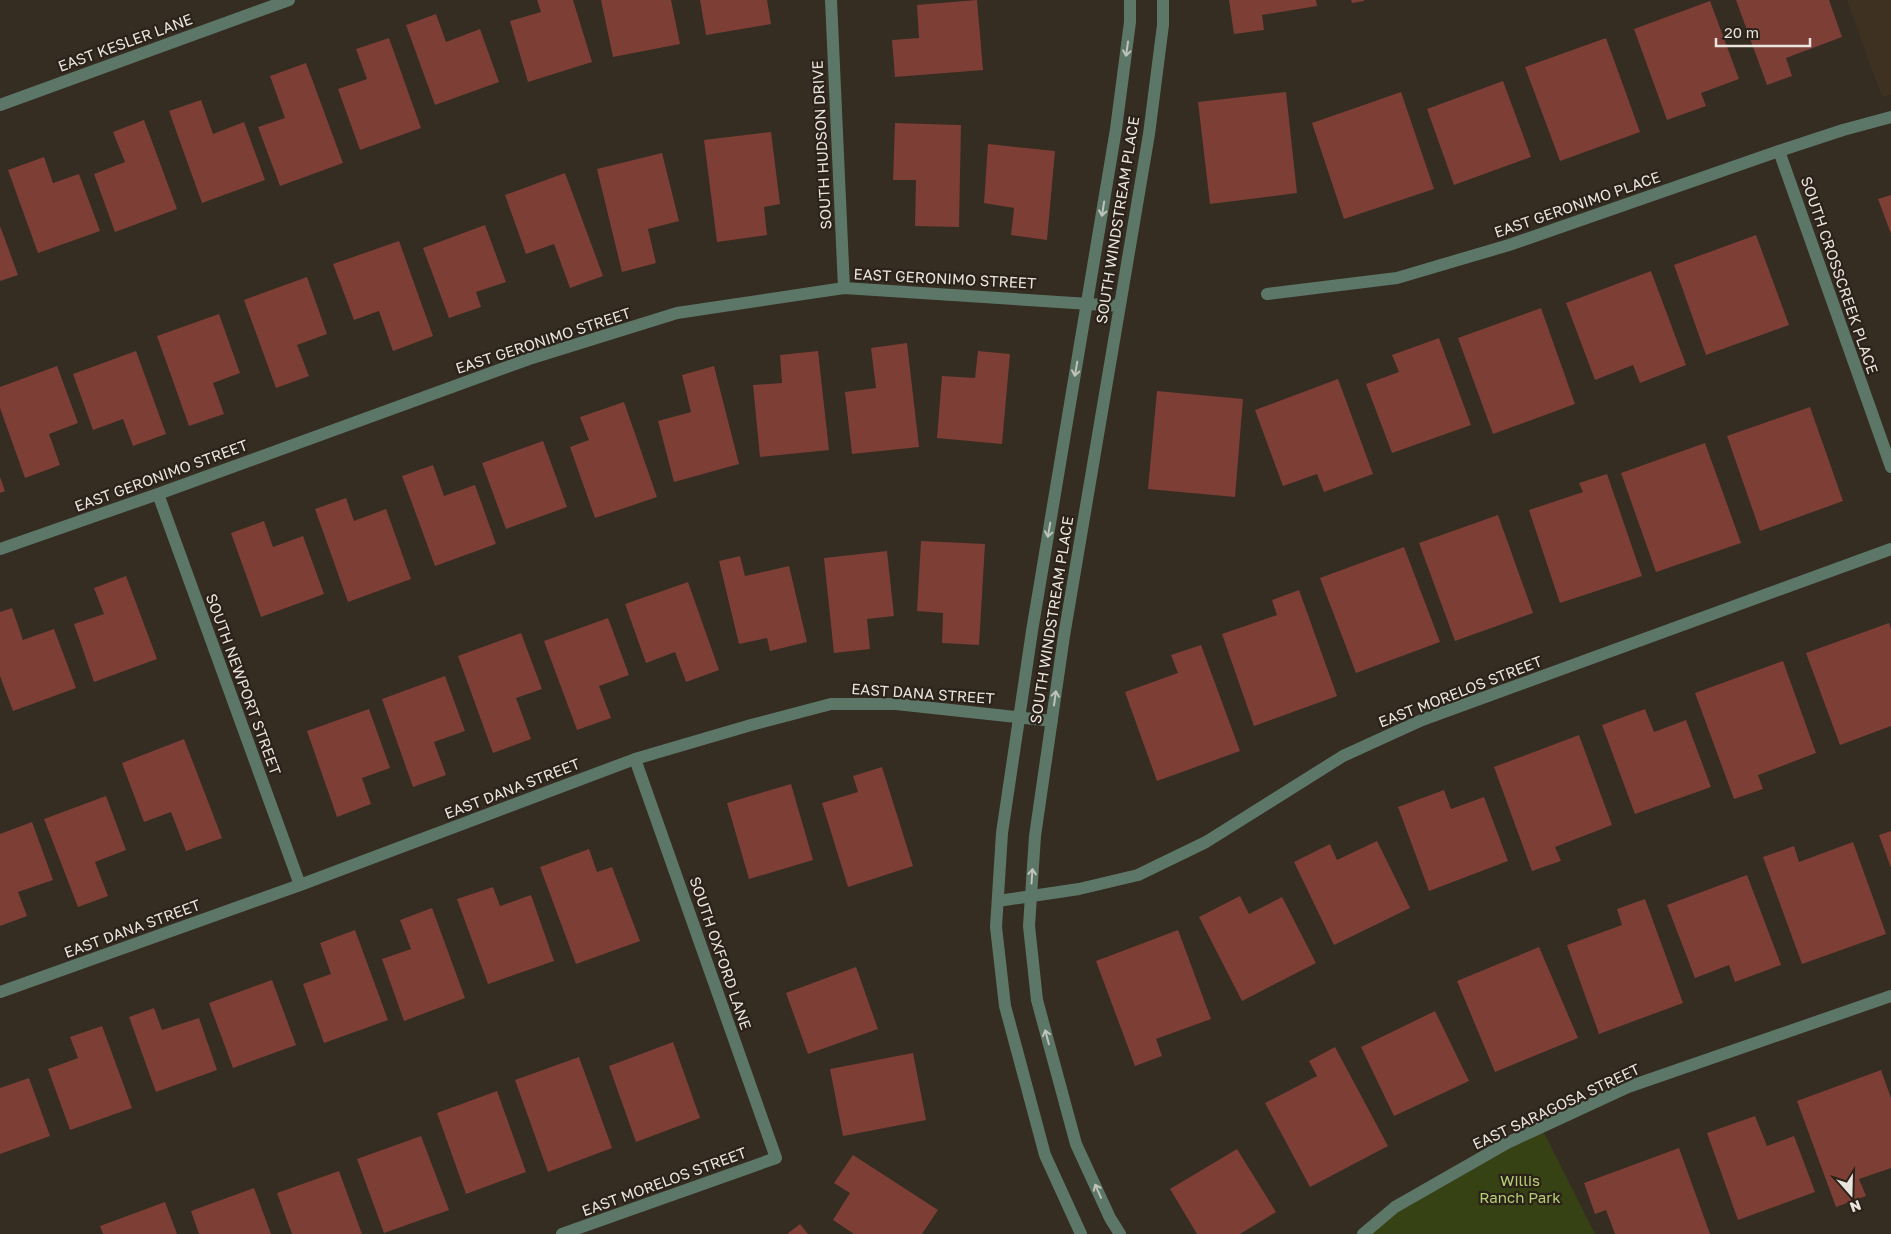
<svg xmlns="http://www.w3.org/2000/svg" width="1891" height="1234" viewBox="0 0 1891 1234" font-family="'Golos Text',sans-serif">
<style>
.built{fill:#3f3122}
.green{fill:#364114}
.building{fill:#7d3e35}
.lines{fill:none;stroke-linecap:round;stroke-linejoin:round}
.minor{stroke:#5c7767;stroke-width:12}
.oneway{stroke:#bfc3ba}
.labels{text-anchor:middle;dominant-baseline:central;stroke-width:4.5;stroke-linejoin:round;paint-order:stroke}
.street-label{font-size:15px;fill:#eae4de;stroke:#2b2219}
.park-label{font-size:15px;fill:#b7d075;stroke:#2b2219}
</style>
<rect width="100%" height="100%" fill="#352c22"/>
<path class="built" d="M1847 0H1891V95L1882 97Z"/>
<path class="green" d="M1541 1127 1595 1234H1363L1395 1207Z"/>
<path class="building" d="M537 0H573L592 62 528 82 510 21 541 12Z
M601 0H671L680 44 613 57Z
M700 0H767L771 24 706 35Z
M977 0 983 70 895 77 892 40 919 38 917 5Z
M1229 0H1316L1317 6 1262 15 1264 30 1234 34Z
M1351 0H1364V1L1352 3Z
M1736 0H1829L1842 37 1786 58 1792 76 1767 85Z
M1710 1 1739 79 1701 93 1706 106 1667 120 1634 29Z
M436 14 446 42 480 29 499 82 435 105 406 25Z
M389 38 421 128 360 150 338 89 367 79 356 49Z
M1606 38 1640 132 1560 161 1525 67Z
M306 63 343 163 280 186 258 127 285 118 270 76Z
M1503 81 1531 157 1454 185 1427 109Z
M1286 92 1297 193 1210 204 1198 102Z
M1401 92 1434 189 1344 219 1312 123Z
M201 100 213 134 244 122 265 180 202 203 169 111Z
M144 120 177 209 115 232 94 174 125 162 113 132Z
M895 123 961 125 959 227 915 226 916 180H893Z
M771 132 780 204 764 207 767 235 717 242 704 140Z
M988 144 1055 151 1047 240 1011 235 1014 208 984 203Z
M662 153 679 221 648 229 656 263 622 272 597 169Z
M44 157 53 183 79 174 100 231 38 253 8 170Z
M565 173 603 276 570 288 554 244 526 254 505 195Z
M1891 195V234L1878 199Z
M485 225 506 282 476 292 481 307 449 318 423 248Z
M0 226 18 275 0 281Z
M1756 235 1789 325 1706 355 1674 265Z
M399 241 433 336 393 351 379 311 354 320 333 264Z
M1651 271 1686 365 1640 383 1633 365 1595 380 1566 303Z
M307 277 327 334 297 345 309 376 276 388 244 300Z
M1541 308 1575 404 1493 434 1458 338Z
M219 314 240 373 213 383 224 414 189 426 157 336Z
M1439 338 1471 425 1392 453 1366 384 1399 372 1392 355Z
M907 343 919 447 852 454 845 392 876 388 871 348Z
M136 351 166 434 133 446 123 419 93 430 73 374Z
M818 351 829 450 760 457 753 385 782 383 780 355Z
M978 351 1010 354 1002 444 937 438 942 376 975 378Z
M57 366 78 423 49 434 60 465 25 478 0 408V387Z
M714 366 739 464 674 482 658 421 691 412 682 375Z
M1338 379 1373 474 1324 492 1317 474 1283 486 1255 410Z
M1157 391 1243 399 1235 497 1148 489Z
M624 402 657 497 595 518 570 447 589 440 580 417Z
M1810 407 1843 501 1760 531 1727 436Z
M543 441 567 507 506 529 482 463Z
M1705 443 1741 543 1656 572 1621 473Z
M433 465 444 496 475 485 496 544 435 566 402 476Z
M1607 474 1642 576 1560 603 1529 510 1583 492 1579 483Z
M0 477 5 491 0 493Z
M346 498 354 521 386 509 411 579 348 602 315 509Z
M1498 515 1533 613 1455 641 1419 543Z
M264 521 273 547 303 536 324 594 261 617 231 533Z
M921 541 985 544 979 645 942 643 943 613 917 611Z
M1404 547 1440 642 1356 673 1320 578Z
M887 551 894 616 867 619 870 649 834 653 824 558Z
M740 556 745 576 789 566 807 642 770 651 767 638 739 644 719 561Z
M126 576 157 659 94 682 74 624 104 614 94 588Z
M688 582 719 670 686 682 675 652 646 663 625 604Z
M1299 590 1337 696 1254 726 1222 634 1277 615 1272 600Z
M12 608 23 640 54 629 76 688 13 711 0 676V612Z
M608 618 629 675 599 686 611 718 577 730 544 641Z
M1889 623 1891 629V726L1840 745 1806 653Z
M521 633 542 689 516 698 531 739 493 753 458 656Z
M1201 645 1240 751 1157 781 1125 692 1178 673 1171 655Z
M1783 661 1816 753 1758 775 1763 789 1734 799 1695 693Z
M445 676 465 731 434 742 446 775 413 787 382 699Z
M369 709 390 768 362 778 371 804 337 817 307 731Z
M1645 709 1654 732 1686 720 1711 787 1635 814 1602 725Z
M1579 735 1612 825 1555 847 1561 861 1532 871 1494 767Z
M184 739 222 838 186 851 171 812 144 822 122 763Z
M882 767 913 866 848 887 822 803 858 792 853 776Z
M791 784 813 860 749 879 727 803Z
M1444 790 1451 809 1484 797 1508 861 1429 891 1398 807Z
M106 796 126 850 95 862 108 896 78 907 44 819Z
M32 822 53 880 18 892 27 916 0 926V834Z
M1891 831V868L1879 835Z
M1377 841 1410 908 1334 945 1294 862 1330 844 1337 860Z
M1853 842 1886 934 1802 964 1763 857 1794 846 1799 862Z
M589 849 597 872 612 867 640 941 576 964 540 867Z
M1747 875 1781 965 1735 982 1729 965 1695 978 1667 905Z
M493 887 500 906 531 895 554 961 488 984 457 899Z
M1240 896 1249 914 1282 897 1316 963 1242 1001 1199 917Z
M1645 899 1683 1003 1599 1034 1567 945 1622 925 1617 909Z
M432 908 465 998 404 1021 382 959 411 949 400 920Z
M355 930 388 1020 324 1043 303 984 331 974 320 943Z
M1178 930 1211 1019 1156 1039 1162 1056 1135 1066 1096 961Z
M1539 947 1578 1038 1495 1072 1457 981Z
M856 967 878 1029 808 1054 786 993Z
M272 980 296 1045 233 1068 209 1003Z
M154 1008 162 1030 199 1018 217 1070 156 1092 129 1017Z
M1435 1011 1469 1081 1394 1116 1361 1047Z
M102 1026 132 1108 70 1130 48 1069 78 1058 70 1037Z
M673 1042 700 1118 636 1142 609 1066Z
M1335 1047 1388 1146 1310 1187 1265 1103 1317 1076 1309 1061Z
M913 1053 926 1120 843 1136 830 1069Z
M579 1057 612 1148 548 1172 515 1080Z
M1881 1070 1891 1098V1168L1859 1179 1866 1196 1836 1207 1797 1101Z
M29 1078 50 1136 0 1154V1088Z
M497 1091 526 1172 466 1194 437 1113Z
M1755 1116 1767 1146 1794 1136 1815 1192 1738 1220 1707 1133Z
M421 1136 449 1210 384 1233 357 1159Z
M1679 1148 1710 1234H1615L1606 1210 1595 1214 1584 1183Z
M1237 1149 1276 1212 1240 1234H1197L1170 1189Z
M853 1155 938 1210 922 1234H854L833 1220 850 1193 834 1183Z
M339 1171 362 1234H292L277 1193Z
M254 1188 271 1234H199L191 1211Z
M165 1202 177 1234H103L100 1226Z
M800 1224 808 1234H787Z"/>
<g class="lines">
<path class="minor" d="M831 0 844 288
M0 105 289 0
M1779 151 1891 467
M1267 294 1397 278 1509 245 1779 151 1843 130 1891 117
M158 494 300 885
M0 549 158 494 529 359 677 313 844 288 1120 306
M998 901 1079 889 1138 875 1206 842 1343 756 1422 720 1891 549
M0 992 300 885 635 759 751 725 831 704H896L1052 721
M562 1234 776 1158 635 759
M1081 1234 1045 1155 1005 1006 996 927 1002 833 1032 631 1116 129 1130 22V0
M1120 1234 1110 1218 1076 1144 1037 1000 1029 926 1035 836 1064 636 1149 134 1163 25V0
M1363 1234 1395 1207 1507 1143 1628 1087 1891 996"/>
</g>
<defs><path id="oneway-shaft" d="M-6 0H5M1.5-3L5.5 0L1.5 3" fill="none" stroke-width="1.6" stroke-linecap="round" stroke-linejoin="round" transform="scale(1.25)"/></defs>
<g class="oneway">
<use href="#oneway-shaft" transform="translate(1127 49) rotate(98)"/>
<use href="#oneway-shaft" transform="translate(1103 209) rotate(99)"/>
<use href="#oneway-shaft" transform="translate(1076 369) rotate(100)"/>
<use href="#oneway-shaft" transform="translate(1049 530) rotate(100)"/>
<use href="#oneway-shaft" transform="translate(1055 698) rotate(-82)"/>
<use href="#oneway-shaft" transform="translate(1032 876) rotate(-86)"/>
<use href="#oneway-shaft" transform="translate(1047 1037) rotate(-105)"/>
<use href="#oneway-shaft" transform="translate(1098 1191) rotate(-114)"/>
</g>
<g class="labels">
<g class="street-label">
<text transform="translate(125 42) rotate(-20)">EAST KESLER LANE</text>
<text transform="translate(821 145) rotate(-93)">SOUTH HUDSON DRIVE</text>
<text transform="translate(1577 204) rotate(-19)">EAST GERONIMO PLACE</text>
<text transform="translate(1117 220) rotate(-81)">SOUTH WINDSTREAM PLACE</text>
<text transform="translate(1840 275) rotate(71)">SOUTH CROSSCREEK PLACE</text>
<text transform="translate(945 278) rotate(3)">EAST GERONIMO STREET</text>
<text transform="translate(543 340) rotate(-18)">EAST GERONIMO STREET</text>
<text transform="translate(161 475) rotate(-20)">EAST GERONIMO STREET</text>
<text transform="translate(1051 620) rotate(-81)">SOUTH WINDSTREAM PLACE</text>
<text transform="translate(244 684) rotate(70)">SOUTH NEWPORT STREET</text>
<text transform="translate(1460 691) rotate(-21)">EAST MORELOS STREET</text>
<text transform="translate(923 693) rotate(4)">EAST DANA STREET</text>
<text transform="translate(512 788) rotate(-21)">EAST DANA STREET</text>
<text transform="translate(132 928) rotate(-20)">EAST DANA STREET</text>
<text transform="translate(721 953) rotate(71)">SOUTH OXFORD LANE</text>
<text transform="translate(1556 1106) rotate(-25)">EAST SARAGOSA STREET</text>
<text transform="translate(664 1181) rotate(-20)">EAST MORELOS STREET</text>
</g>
<g class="park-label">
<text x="1520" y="1180">Willis<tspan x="1520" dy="17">Ranch Park</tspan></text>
</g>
</g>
<g transform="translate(1851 1194) rotate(160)" stroke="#2b2219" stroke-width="4" paint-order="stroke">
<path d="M0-4L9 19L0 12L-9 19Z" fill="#eae4de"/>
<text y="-8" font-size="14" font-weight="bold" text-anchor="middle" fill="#eae4de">N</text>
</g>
<path d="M1716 38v8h94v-8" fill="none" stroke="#eae4de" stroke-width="2.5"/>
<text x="1724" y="38" font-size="15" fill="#eae4de" stroke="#2b2219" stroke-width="4" paint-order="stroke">20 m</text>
</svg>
